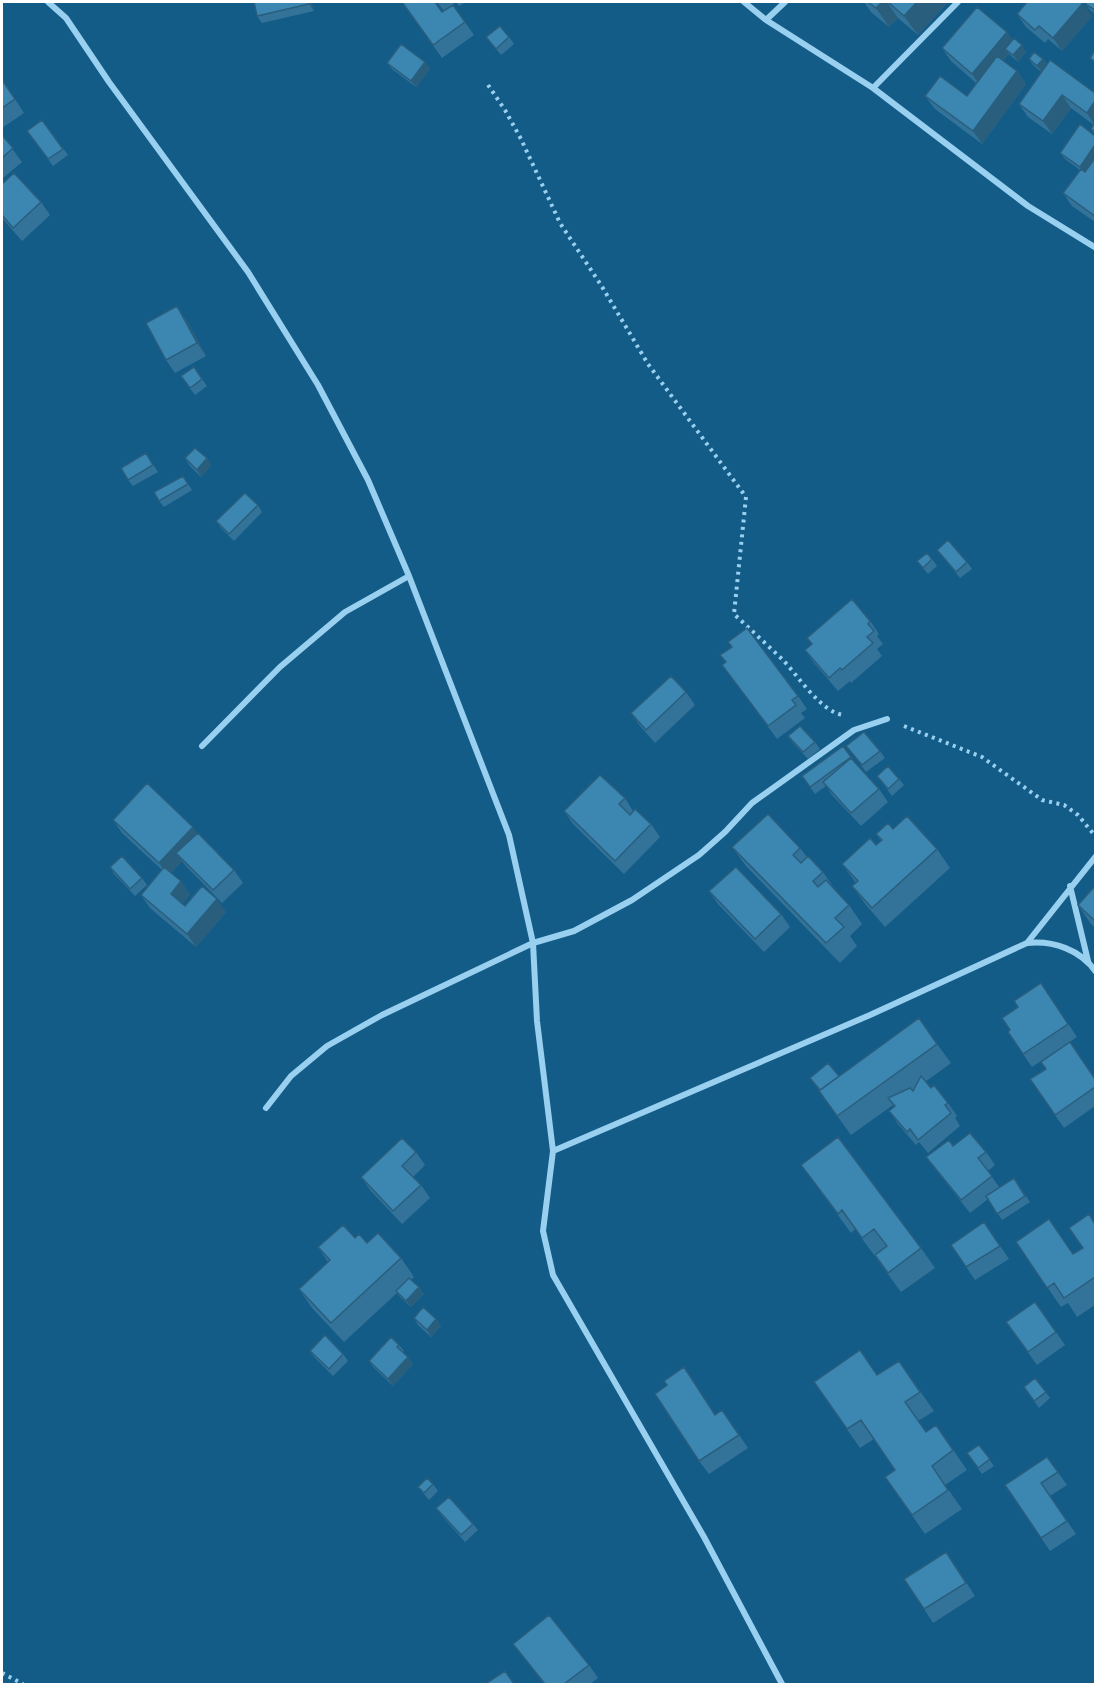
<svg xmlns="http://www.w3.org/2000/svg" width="1097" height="1686" viewBox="0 0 1097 1686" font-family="'DejaVu Sans',sans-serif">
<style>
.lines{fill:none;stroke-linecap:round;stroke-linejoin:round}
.path{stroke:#99d0f0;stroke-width:4;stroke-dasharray:3 4.5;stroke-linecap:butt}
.street{stroke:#99d0f0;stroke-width:6}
.wall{fill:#347399}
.shaded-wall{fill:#2a5e7d}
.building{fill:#3c86b2;stroke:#2a5e7d;stroke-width:1.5}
</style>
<rect width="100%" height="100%" fill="#135c88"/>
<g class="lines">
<path class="path" d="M488 85 505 110 521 139 560 223 601 285 648 364 746 497 734 614C750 629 766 644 782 659 797 674 821 713 844 715
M904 726 982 757 1042 800 1064 805 1078 815 1096 837
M2 1673 23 1684"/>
<path class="street" d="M48 2 66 18 109 82 248 272 318 385 368 480 409 576 509 835 533 943 537 1021 553 1151 543 1231 553 1275 704 1537 782 1684
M744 2 766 20 873 88 1028 206 1096 248
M766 20 785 2
M873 88 958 2
M202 746 280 667 345 612 409 576
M1070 886 1088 961
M1027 943 1096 856
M266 1108 291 1076 327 1046 382 1015 533 943 574 931 632 900 699 855 725 832 752 803 854 730 887 719
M553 1151 870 1015 1027 943C1053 940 1081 950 1096 972"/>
</g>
<path class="wall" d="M254 2H311L314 11 262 23 257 16Z
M402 2 442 12 453 5 474 35 442 58Z
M437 2H452L454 4 444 11Z
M456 2H466L459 6Z
M864 2H948L918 35 898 18 889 27 871 12Z
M1095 2V14L1090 10 1085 4Z
M1017 14 1092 16 1062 51 1048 39 1045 43 1026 27Z
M486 37H509L514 44 501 55Z
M1012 41 1026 52 1018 62 1009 54 1003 61 1017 71 1026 84 982 144 935 109 925 96H967L976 83 951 61 942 48Z
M1029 59H1043L1047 65 1095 93V135L1091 129 1094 125 1071 108 1052 134 1028 117 1019 104 1041 72 1033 65Z
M425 62 430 69 416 87 392 69 387 63Z
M2 79 24 113 2 128Z
M42 120 68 155 53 166 27 131Z
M2 135 22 162 2 179Z
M1060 153 1095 158V222L1072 206 1063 193 1080 170 1065 159Z
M2 184 41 202 50 215 22 241 2 218Z
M186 319 206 356 175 373 166 360Z
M194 367 207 386 195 395 181 376Z
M146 453 158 472 133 486 128 480Z
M185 458H207L211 465 201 477 189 465Z
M183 476 192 490 164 507 159 501Z
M258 505 262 512 234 541 221 528 216 521Z
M937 550 967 562 972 569 960 578Z
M932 559 937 566 928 574 917 561Z
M870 621 879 634 877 636 883 644 877 649 882 656 851 683 850 681 838 691 814 663 805 650 812 645 807 638Z
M722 665 798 696 807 709 801 713 805 718 777 739Z
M686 692 695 705 655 743 640 726 631 713Z
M788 736 815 742 820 749 808 759 793 743Z
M843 746 855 762 879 789 888 802 861 826 832 795 826 786 815 794 802 776Z
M880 751 885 758 866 772 851 752Z
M877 776 899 779 904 785 892 796Z
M625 798 633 811 651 824 660 837 624 874 573 824 564 811Z
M113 820 197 833 234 870 243 883 222 903 186 866 182 861 171 873 190 894 182 904 185 906 226 912 196 947 150 908 141 895 162 870 122 833Z
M893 829 937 849 950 868 885 927 866 905 852 886 856 883 842 864 876 845 881 841 876 834Z
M732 847 800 848 807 857 823 872 836 891 849 905 862 924 850 936 857 946 840 963 746 866Z
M110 867 142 878 147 885 135 896 114 874Z
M1095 886V928L1091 924 1078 905Z
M709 891 781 914 790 927 764 952 718 904Z
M1041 983 1077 1037 1032 1067 1008 1032 1010 1030 1018 1007Z
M937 1044 951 1063 925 1082 931 1088 948 1103 957 1116 955 1118 960 1126 928 1153 919 1142 916 1145 898 1124 889 1111 894 1107 893 1105 851 1135 810 1078 839 1076Z
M1030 1079H1095V1106L1064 1128Z
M953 1146 986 1152 995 1165 988 1171 999 1187 1014 1178 1030 1202 1002 1220 988 1199 970 1213 936 1170 926 1157Z
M416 1152 425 1165 413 1177 421 1185 430 1198 402 1224 370 1190 361 1177Z
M801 1165 921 1248 935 1268 901 1292 855 1229 851 1233Z
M984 1222 1009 1259 975 1280 951 1245Z
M1095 1223V1305L1077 1317 1068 1303 1061 1307 1016 1242 1074 1254 1083 1248Z
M355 1238 401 1258 414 1277 411 1280 419 1287 424 1294 411 1307 401 1298 397 1293 344 1342 312 1308 299 1289 328 1262 318 1247Z
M1035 1302 1065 1345 1037 1365 1006 1322Z
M414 1318 436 1319 441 1326 431 1337 418 1325Z
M399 1345 404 1351 403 1352 413 1364 393 1386 373 1367 369 1361Z
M310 1351 343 1354 348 1361 333 1376 314 1357Z
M899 1361 934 1411 918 1421 926 1432 936 1425 967 1470 945 1485 962 1509 925 1534 885 1477 895 1470 874 1439 860 1448 814 1382 878 1375Z
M1035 1378 1050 1398 1039 1408 1024 1387Z
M722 1410 748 1448 709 1474 699 1461Z
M979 1445 994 1466 982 1474 967 1453Z
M1047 1457 1067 1485 1050 1496 1076 1534 1050 1551 1005 1485Z
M433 1484 438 1491 429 1500 418 1487Z
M436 1508 473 1524 478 1530 465 1542 441 1515Z
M955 1565 975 1596 933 1623 924 1609Z
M513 1644 589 1665 598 1678 590 1684H544Z"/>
<path class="shaded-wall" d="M308 2H311L314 11 309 4Z
M882 2H887L898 18 889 27 876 8Z
M917 2H948L918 35 904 16Z
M1083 3 1092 16 1062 51 1053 38Z
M1007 32 1016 45 1005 49 1009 54 981 87 972 74Z
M1022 45 1026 52 1018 62 1013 55Z
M1043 59 1047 66 1042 73 1037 66Z
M425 62 430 69 416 87 411 81Z
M1017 71 1026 84 982 144 973 131Z
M1062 95 1071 108 1052 134 1043 121Z
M1095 101V126L1087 113Z
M1095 145V158L1084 173 1080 167Z
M177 306 186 319 206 356 197 343Z
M207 458 211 465 201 477 197 470Z
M193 827 202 840 176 853 182 861 168 876 159 863Z
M181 881 190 894 180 907 171 894Z
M217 899 226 912 196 947 187 934Z
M419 1287 424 1294 411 1307 406 1301Z
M436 1319 441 1326 431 1337 427 1330Z
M408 1357 413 1364 393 1386 388 1379Z"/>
<path class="building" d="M254 2H308L309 4 257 16Z
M402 2H435L442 12 453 5 465 22 433 45Z
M868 2H882L876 8Z
M888 2H917L904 16Z
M1027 2H1081L1083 3 1053 38 1039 26 1035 30 1017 14Z
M1087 2H1095V10L1085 4Z
M977 7 1007 32 972 74 942 48Z
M500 26 509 37 496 49 486 37Z
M1014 38 1022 45 1013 55 1005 49Z
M401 44 425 62 411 81 387 63Z
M1095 50V62L1090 58Z
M1034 52 1043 59 1037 66 1029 59Z
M997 56 1017 71 973 131 925 96 940 76 967 96Z
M1050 60 1095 93V101L1087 113 1062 95 1043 121 1019 104Z
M2 80 15 99 2 108Z
M42 120 63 149 48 159 27 131Z
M1095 122V132L1091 129Z
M1080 124 1095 136V145L1080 167 1060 153Z
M2 135 13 148 2 158Z
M1095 158V216L1063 193 1081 169 1085 172Z
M14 173 41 202 13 228 2 215V184Z
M177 306 197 343 166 360 146 323Z
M194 367 202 379 190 388 181 376Z
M195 448 207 458 197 470 185 458Z
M146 453 153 465 128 480 121 468Z
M183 476 188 484 159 501 154 492Z
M245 493 258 505 229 534 216 521Z
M948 540 967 562 956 572 937 550Z
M927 553 932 559 923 568 917 561Z
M852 599 870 621 868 624 874 631 867 637 873 643 842 670 840 668 829 678 805 650 812 644 807 638Z
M747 628 798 696 792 700 796 705 768 726 722 665 726 662 720 655 732 647 728 642Z
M671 676 686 692 646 730 631 713Z
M800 726 815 742 803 752 788 736Z
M864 732 880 751 862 765 846 746Z
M843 746 851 757 810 787 802 776Z
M851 758 879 789 851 813 823 782Z
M888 766 899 779 888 789 877 776Z
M600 775 625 798 619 804 630 815 635 809 651 824 615 861 564 811Z
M147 783 193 827 159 863 113 820Z
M768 814 800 848 793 855 801 863 808 856 823 872 813 881 818 887 826 880 849 905 835 918 844 927 826 943 732 847Z
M907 816 937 849 872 908 852 886 858 881 842 864 870 838 876 845 882 840 876 834 888 823 893 829Z
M198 833 234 870 213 890 176 853Z
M122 856 142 878 130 889 110 867Z
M164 867 181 881 171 894 185 906 202 886 217 899 187 934 141 895Z
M736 867 781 914 755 939 709 891Z
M1095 886V921L1078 905Z
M1041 983 1068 1024 1023 1054 1008 1032 1010 1030 1002 1018 1018 1007 1014 1001Z
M919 1018 937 1044 837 1116 819 1091Z
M1070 1042 1095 1079V1087L1055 1115 1030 1079 1046 1069 1041 1062Z
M828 1063 839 1076 820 1090 810 1078Z
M921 1076 931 1088 934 1085 948 1103 945 1105 951 1113 918 1140 910 1129 907 1132 889 1111 895 1106 888 1098 910 1088 913 1091Z
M970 1133 986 1152 978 1158 992 1176 961 1200 926 1157 949 1140 953 1146Z
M838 1137 921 1248 888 1273 875 1255 887 1246 874 1229 862 1238 842 1210 838 1214 801 1165Z
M402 1138 416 1152 402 1166 421 1185 393 1211 361 1177Z
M1014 1178 1025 1196 997 1214 986 1196Z
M1089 1214 1095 1224V1277L1064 1298 1054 1283 1047 1288 1016 1242 1049 1219 1073 1254 1083 1248 1069 1228Z
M984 1222 1000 1246 966 1267 951 1245Z
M343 1225 355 1238 359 1234 367 1243 378 1233 401 1258 331 1323 299 1289 330 1260 318 1247Z
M409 1278 419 1287 406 1301 396 1291Z
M1035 1302 1056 1332 1028 1352 1006 1322Z
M423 1307 436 1319 427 1330 414 1318Z
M325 1335 343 1354 329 1369 310 1351Z
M391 1337 399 1345 397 1347 408 1357 388 1379 369 1361Z
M860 1350 877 1375 899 1361 920 1392 905 1402 926 1432 936 1425 953 1450 932 1466 948 1490 912 1515 885 1477 895 1470 861 1420 847 1429 814 1382Z
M684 1367 715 1415 722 1410 739 1435 699 1461 655 1394 667 1385 664 1381Z
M1035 1378 1046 1392 1034 1401 1024 1387Z
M979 1445 990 1459 978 1468 967 1453Z
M1047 1457 1058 1472 1041 1483 1067 1521 1041 1538 1005 1485Z
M427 1478 433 1484 424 1493 418 1487Z
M449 1497 473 1524 461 1535 436 1508Z
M946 1552 966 1583 924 1609 904 1579Z
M549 1615 589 1665 564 1684H545L513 1644Z
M505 1671 514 1684H485Z"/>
<rect width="1097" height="1686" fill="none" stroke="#ffffff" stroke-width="6"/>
</svg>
